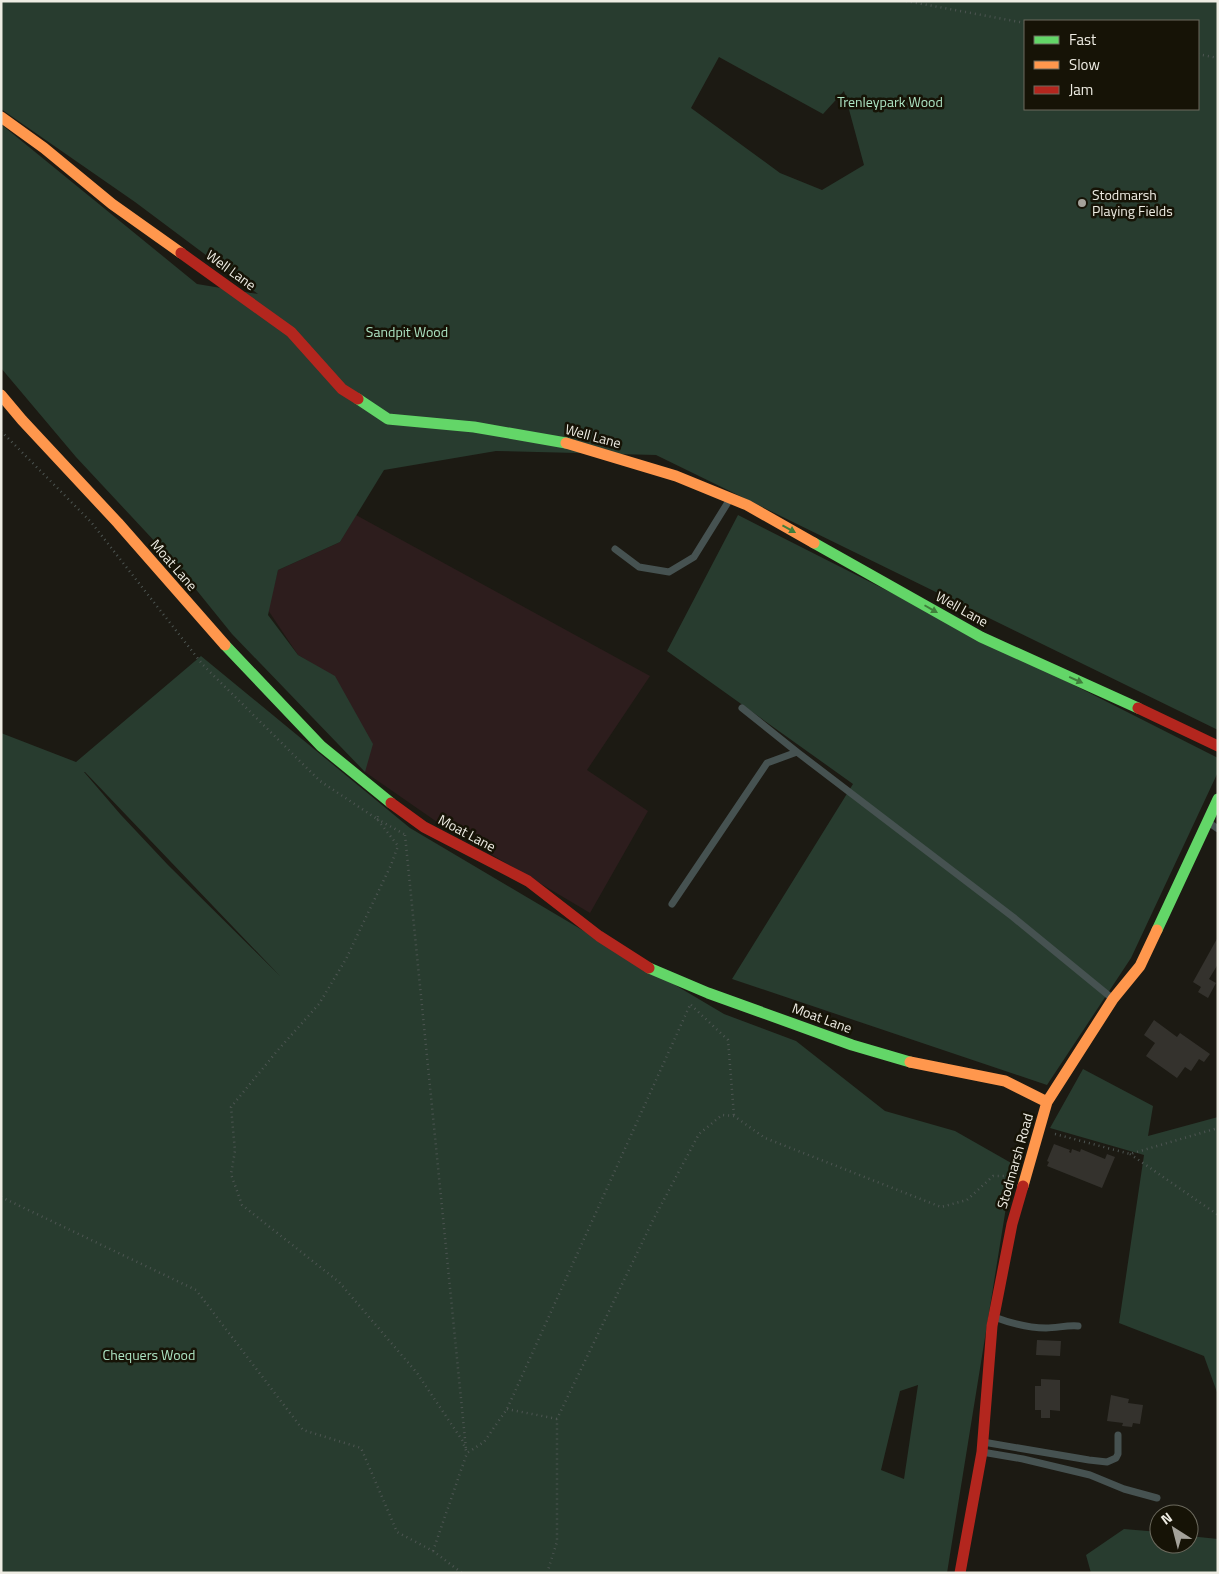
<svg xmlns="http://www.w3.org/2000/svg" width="1219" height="1574" viewBox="0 0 1219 1574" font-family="'Titillium Web',sans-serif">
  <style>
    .industrial { fill: #2d1d1d }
    .green { fill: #283c2f; fill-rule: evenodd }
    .building { fill: #34322d }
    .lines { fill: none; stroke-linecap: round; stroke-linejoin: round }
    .path { stroke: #4d5552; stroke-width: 2.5; stroke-dasharray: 1 4; stroke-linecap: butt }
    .lane { stroke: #465251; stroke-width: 7 }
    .fast { stroke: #63d668; stroke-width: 11 }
    .slow { stroke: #ff974d; stroke-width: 11 }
    .jam { stroke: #b3261e; stroke-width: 11 }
    .oneway { fill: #407e3c }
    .poi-dot { fill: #a4a29a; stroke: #161306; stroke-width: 2 }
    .labels { text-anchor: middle; stroke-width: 5; stroke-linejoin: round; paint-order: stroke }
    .park-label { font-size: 14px; fill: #ace3c2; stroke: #161306 }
    .poi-label { font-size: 14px; fill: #eeece3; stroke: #161306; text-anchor: start }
    .street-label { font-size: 14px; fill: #eeece3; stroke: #161306 }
  </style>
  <rect width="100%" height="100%" fill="#1c1a13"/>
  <path class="industrial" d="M356,515L650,676L587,770L648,811L590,913L437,822L365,772L335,677L298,655L268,610L278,570L340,542Z"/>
  <path class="green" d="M1,1H1218V730L656,455L496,451L384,470L340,542L278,570L268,615L298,655L335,676L373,744L365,772L232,634L173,561L76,457L1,368L2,125L197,284L258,294L135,202L1,109ZM1025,21H1198V109H1025ZM719,57L823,114L844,91L864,165L822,190L780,173L691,108Z
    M738,515L1218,758V772L1131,958L1047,1085L732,979L853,784L667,651Z
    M201,656L410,828L724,1014L796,1041L885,1111L955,1131L1013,1164L947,1573H1V733L76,762ZM84,772H85L280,976L168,865L121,815ZM918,1385L904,1479L881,1470L900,1391Z
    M1083,1069L1153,1106L1148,1136L1218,1117V1395L1204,1356L1119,1323L1144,1155L1050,1128Z
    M1124,1529L1159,1532V1544H1189V1536L1218,1539V1573H1091L1086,1555Z"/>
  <path class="building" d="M1218,937V964L1209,979L1216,983L1208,998L1198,992L1201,987L1193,982Z
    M1154,1020L1177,1037L1180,1033L1210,1054L1204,1062L1199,1059L1191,1071L1185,1067L1177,1078L1146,1056L1155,1043L1144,1035Z
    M1054,1144L1070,1150L1069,1152L1071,1153L1072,1149L1080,1152L1081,1149L1105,1159L1107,1154L1115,1157L1102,1188L1047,1166L1049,1162L1047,1161Z
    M1037,1340L1061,1341L1060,1356L1036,1355Z
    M1041,1379L1060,1380V1411L1050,1410V1418H1041V1410H1035V1386H1041Z
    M1111,1395L1129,1399L1128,1403L1143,1405L1140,1424L1133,1423L1132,1427L1122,1426L1123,1423L1107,1421Z"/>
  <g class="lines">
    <path class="path" d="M906,1L1025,23
      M1198,54L1218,58
      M1,431L91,522L203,665L320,781L377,819L379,813
      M377,819L404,834
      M378,820L398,846L391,865L346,959L319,1004L278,1050L231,1107L235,1151L231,1174L242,1205L339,1282L417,1373L462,1440L467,1453
      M405,835L466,1449
      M691,1005L728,1040L734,1116
      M1055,1134L1130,1154L1218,1128
      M1130,1154L1218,1215
      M1,1197L196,1290L303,1430L361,1448L397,1532L433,1551L462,1573
      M507,1409L557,1419
      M433,1551L467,1453L484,1442L507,1409L690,1005L689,1004
      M547,1573L557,1542V1419L653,1220L699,1134L722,1115L734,1116L765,1138L941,1207L967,1200L993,1176H1008"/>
    <path class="lane" d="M615,549L639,567L669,572L694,557L730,499
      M742,708L797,752
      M1208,822L1218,829
      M672,904L767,763L797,752L1013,917L1113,999
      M994,1317C1010,1323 1028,1328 1046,1328C1057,1328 1067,1325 1078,1326
      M983,1442L1089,1460L1107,1462L1116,1458L1118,1454V1435
      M982,1452L1023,1459L1090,1475L1124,1489L1157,1498"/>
    <path class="fast" d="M358,399L388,419L474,427L566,443
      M814,543L981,637L1138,708
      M225,645L321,746L391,803
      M1157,930L1218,799
      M649,968L708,993L852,1045L910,1062"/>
    <path class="slow" d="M1,117L44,148L112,204L181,253
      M1,395L22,420L118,523L225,645
      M566,443L676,476L747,505L814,543
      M910,1062L1005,1081L1047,1102
      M1023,1186L1047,1102L1113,999L1140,966L1157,930"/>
    <path class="jam" d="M181,253L291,332L342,389L358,399
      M1138,708L1218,746
      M391,803L424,827L528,881L599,936L649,968
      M960,1573L982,1452L992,1326L1012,1224L1023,1186"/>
  </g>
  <defs><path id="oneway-solid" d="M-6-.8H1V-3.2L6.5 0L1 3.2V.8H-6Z" transform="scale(1.25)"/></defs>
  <g class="oneway">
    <use href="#oneway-solid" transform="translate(789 529) rotate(29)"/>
    <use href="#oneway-solid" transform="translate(931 609) rotate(30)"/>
    <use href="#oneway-solid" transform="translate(1076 680) rotate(24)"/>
  </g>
  <circle class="poi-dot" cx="1082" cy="203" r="5"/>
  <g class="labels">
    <g class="park-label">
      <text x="890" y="107">Trenleypark Wood</text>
      <text x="407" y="337">Sandpit Wood</text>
      <text x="149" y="1360">Chequers Wood</text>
    </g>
    <g class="poi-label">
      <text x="1092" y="200">Stodmarsh<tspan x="1092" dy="16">Playing Fields</tspan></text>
    </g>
    <g class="street-label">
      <text transform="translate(231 270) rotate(36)" y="5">Well Lane</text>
      <text transform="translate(593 436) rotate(15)" y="5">Well Lane</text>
      <text transform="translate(174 565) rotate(49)" y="5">Moat Lane</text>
      <text transform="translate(962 609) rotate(29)" y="5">Well Lane</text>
      <text transform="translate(467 833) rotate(28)" y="5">Moat Lane</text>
      <text transform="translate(822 1018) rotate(20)" y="5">Moat Lane</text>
      <text transform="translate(1015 1161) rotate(-74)" y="5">Stodmarsh Road</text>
    </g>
  </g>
  <rect width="1219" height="1574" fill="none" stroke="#eeece3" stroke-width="5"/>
  <rect x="1024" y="20" width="175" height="90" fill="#161306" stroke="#6c6a5e"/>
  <rect x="1034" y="36" width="25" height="8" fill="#63d668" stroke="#6c6a5e"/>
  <text x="1069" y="45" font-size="15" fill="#eeece3">Fast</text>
  <rect x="1034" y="61" width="25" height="8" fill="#ff974d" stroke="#6c6a5e"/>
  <text x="1069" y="70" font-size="15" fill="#eeece3">Slow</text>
  <rect x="1034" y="86" width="25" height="8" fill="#b3261e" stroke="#6c6a5e"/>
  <text x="1069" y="95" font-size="15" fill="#eeece3">Jam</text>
  <g transform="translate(1174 1529) rotate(324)"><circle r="24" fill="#161306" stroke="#6c6a5e"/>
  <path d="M0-4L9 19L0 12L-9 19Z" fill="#a4a29a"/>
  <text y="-8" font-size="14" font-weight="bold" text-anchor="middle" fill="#eeece3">N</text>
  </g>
</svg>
